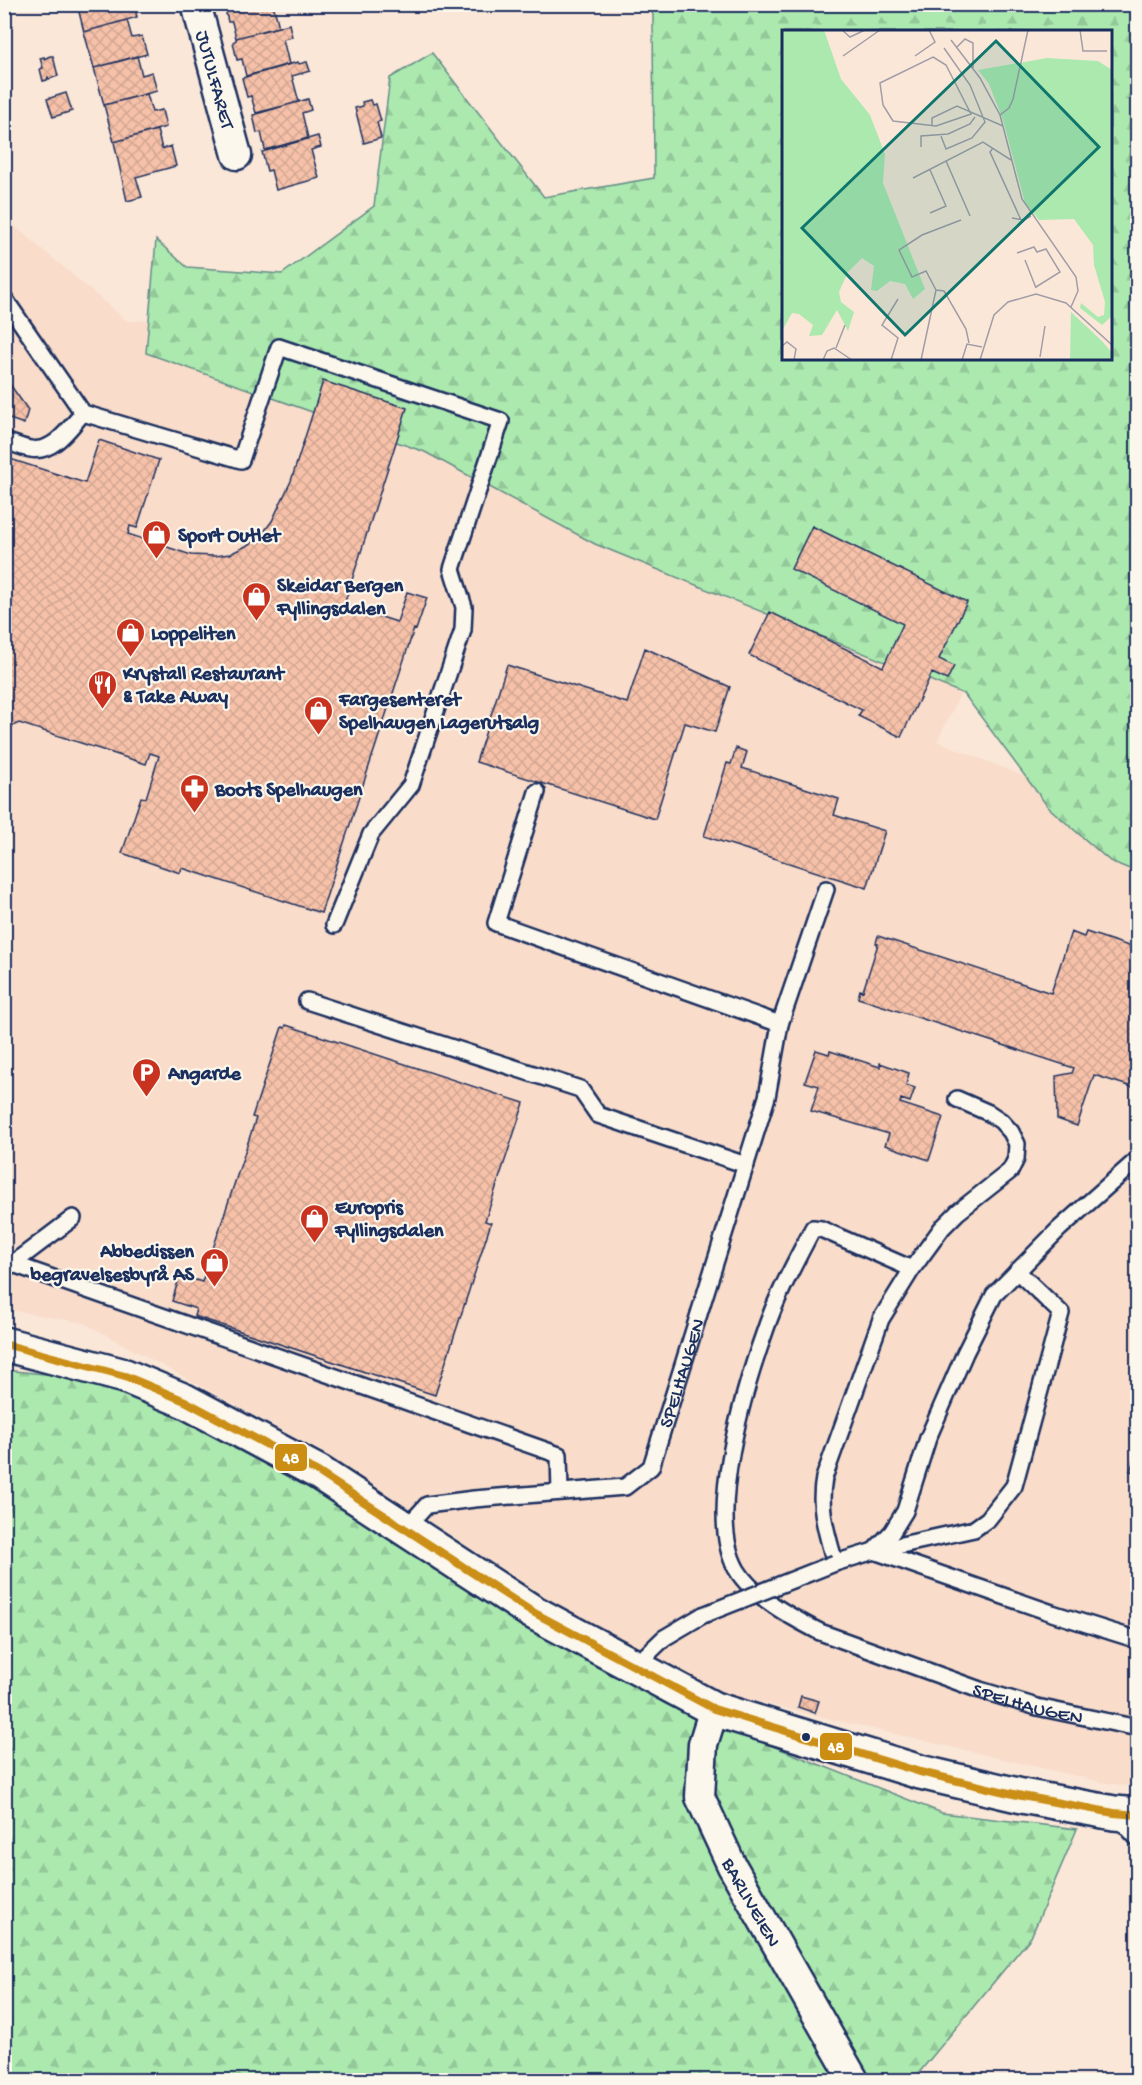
<svg xmlns="http://www.w3.org/2000/svg" width="1142" height="2085" viewBox="0 0 1142 2085" font-family="'Gochi Hand',sans-serif">
  <style>
    .built { fill: #f9dcca }
    .forest { fill: url(#forest-firs); stroke: #648c86; stroke-width: 1.5; fill-rule: evenodd }
    .building { fill: url(#building-cross-hatch); stroke: #1b2f5e; stroke-width: 1.5 }
    .lines { fill: none; stroke-linecap: round; stroke-linejoin: round }
    .lane-casing { stroke: #1b2f5e; stroke-width: 20 }
    .street-casing { stroke: #1b2f5e; stroke-width: 33 }
    .secondary-casing { stroke: #1b2f5e; stroke-width: 38 }
    .lane { stroke: #fbf7ec; stroke-width: 15 }
    .street { stroke: #fbf7ec; stroke-width: 28 }
    .secondary { stroke: #fbf7ec; stroke-width: 33 }
    .lane-bridge-casing { stroke: #1b2f5e; stroke-width: 20; stroke-linecap: butt }
    .lane-bridge { stroke: #fbf7ec; stroke-width: 15 }
    .bus-1-casing { stroke: #fbf7ec; stroke-width: 12 }
    .bus-1 { stroke: #cb8e13; stroke-width: 8 }
    .bus-dot { fill: #1b2f5e; stroke: #fbf7ec; stroke-width: 2 }
    .labels { text-anchor: middle; stroke-width: 4.5; stroke-linejoin: round; paint-order: stroke }
    .street-label { font-size: 20px; fill: #1b2f5e; stroke: #fbf7ec }
    .poi-label { font-size: 20px; font-weight: bold; fill: #1b2f5e; stroke: #fbf7ec; text-anchor: start }
    .inset-road { fill: none; stroke: #a19da7; stroke-width: 1.5 }
    .view { fill: #0f766e; fill-opacity: 0.15; stroke: #0f766e; stroke-width: 3 }
    .inset-edge { fill: none; stroke: #1b2f5e; stroke-width: 3 }
    .line-badge { stroke: #fbf7ec; stroke-width: 2 }
    .badge-label { font-size: 16px; text-anchor: middle; font-weight: bold; fill: #fff }
  </style>
  <defs>
    <pattern id="forest-firs" width="22" height="20" patternUnits="userSpaceOnUse" patternTransform="scale(1.5)"><rect width="22" height="20" fill="#ace9af"/><path d="M5 1l3.5 6h-7zM16 11l3.5 6h-7z" fill="#93c899"/></pattern>
    <pattern id="building-cross-hatch" width="8" height="8" patternUnits="userSpaceOnUse" patternTransform="scale(1.5)"><rect width="8" height="8" fill="#f6c1a8"/><path d="M0 0l8 8M0 8l8-8" fill="none" stroke="#d2a693"/></pattern>
  </defs>
  <rect width="100%" height="100%" fill="#fae7d8"/>
  <filter id="ink" filterUnits="userSpaceOnUse"><feTurbulence type="fractalNoise" baseFrequency=".0167" numOctaves="2"/><feDisplacementMap in="SourceGraphic" scale="12" xChannelSelector="R" yChannelSelector="G"/><feConvolveMatrix kernelMatrix="1 2 1 2 8 2 1 2 1" color-interpolation-filters="sRGB"/></filter>
  <g filter="url(#ink)">
    <path class="built" d="M4,217L127,321L512,314L1024,566L937,741L1137,822V1787L1106,1783L668,1681L635,1655L326,1454L84,1323L5,1309Z"/>
    <path class="forest" d="M649,5H1137V872L1110,861L1048,807L964,694L595,544L425,452L146,353L156,240L187,267L282,274L374,206L390,78L432,53L544,197L654,178L653,15ZM784,32H1110V358H784Z
      M4,1370L85,1378L143,1388L666,1704L942,1813L1077,1829L1031,1937L913,2080H5Z"/>
    <path class="building" d="M77,4H134L137,17L84,32Z
      M224,4H273L279,27L236,38L232,22H228Z
      M127,20L132,38L142,36L147,54L94,68L84,32Z
      M289,24L292,37L283,39L289,64L246,76L242,59L237,60L233,42L236,40V38Z
      M50,56H53L58,76L49,79L48,77L47,80L43,81L40,69L43,68L40,58L44,57V59Z
      M137,56L142,75L152,72L157,91L104,105L94,68Z
      M298,62L299,64L307,62L310,71L292,76L299,102L256,113L251,96L247,97L242,78Z
      M66,93L72,111L53,117L47,99Z
      M147,94L152,112L162,110L166,127L114,142L104,105Z
      M308,99L311,110L302,113L308,138L265,150L261,132L257,133L253,115Z
      M370,100L372,105L376,104L381,121L377,122L381,138L364,143L355,108L363,106L362,102Z
      M157,130L162,149L171,146L176,166L136,177L142,197L127,201L114,142Z
      M318,136L321,147L311,150L319,178L276,190L271,170L267,171L262,152Z
      M4,376L28,410L24,424L4,417Z
      M323,381L407,408L344,605L397,622L407,592L427,598L416,630L414,629L321,913L182,868L180,873L122,853L141,797L146,798L159,756L150,753L146,764L19,723L4,730V457L85,483L99,440L159,460L137,528L130,526L128,534L191,555L214,556L230,554L250,544L260,537L272,521L291,481Z
      M812,526L967,602L939,659L954,666L947,680L932,673L901,737L858,716L862,710L749,655L770,612L883,667L903,624L791,569Z
      M645,648L730,687L715,732L685,723L655,819L476,762L507,665L627,703Z
      M736,748L747,752L742,768L839,799L834,815L885,831L867,888L704,836L727,763L731,764Z
      M1071,932L1084,937L1086,932L1138,949V1074L1135,1088L1094,1075L1077,1126L1057,1119L1056,1076L1072,1073L1074,1068L858,998L860,990L863,991L878,944L876,943L878,936L1051,993Z
      M286,1025L524,1103L485,1221L491,1223L435,1395L194,1316L196,1309L172,1301L180,1275L202,1282L256,1118L252,1117L282,1027L285,1028Z
      M816,1050L829,1054L830,1051L880,1067V1063L909,1073L906,1085L915,1088L910,1102L901,1099L900,1103L943,1117L929,1160L885,1145L889,1134L811,1111L819,1086L805,1082Z
      M4,1086L9,1087L4,1102Z
      M1138,1448V1473L1130,1471Z
      M801,1696L819,1701L815,1713L798,1707Z"/>
    <g class="lines">
      <defs>
        <g id="lane">
          <path d="M4,298L83,413L241,460L279,347L501,421L452,569L464,607L463,630L411,785L371,834L334,925"/>
          <path d="M4,441C13,443 22,448 31,449C54,453 70,427 83,413"/>
          <path d="M537,792L496,923L780,1024"/>
          <path d="M307,1001L580,1089L598,1115L746,1165"/>
          <path d="M957,1099L989,1113L1001,1121L1011,1132L1017,1144L1016,1159L1010,1171L958,1212L942,1228L912,1269L881,1319L824,1478C818,1508 827,1534 835,1563L874,1551L974,1529L988,1519L1014,1486L1061,1313L1017,1271"/>
          <path d="M1138,1159L1059,1229L994,1295L965,1353L928,1438L905,1511L892,1532L874,1551L1052,1613L1138,1640"/>
          <path d="M13,1264L559,1455L560,1492"/>
          <path d="M7,1268L73,1218"/>
          <path id="s1" d="M912,1269L821,1229L813,1228C796,1261 777,1295 765,1331C745,1387 705,1516 737,1570C753,1597 793,1618 820,1632L980,1690L1037,1707L1138,1728"/>
          <path id="s2" d="M405,1529L427,1505L474,1499L625,1487L651,1467L767,1097L780,1024L826,889"/>
          <path d="M634,1667L664,1638L703,1615"/>
          <path d="M1118,1817L1138,1839"/>
        </g>
        <g id="street">
          <path id="s3" d="M196,4L237,155"/>
          <path id="s4" d="M714,1709L703,1744L700,1797L732,1866L854,2080"/>
        </g>
        <path id="secondary" d="M4,1344L125,1376L185,1401L318,1472L531,1611L714,1709L920,1772L1022,1796L1114,1813L1138,1815"/>
      </defs>
      <use href="#lane" class="lane-casing"/>
      <use href="#street" class="street-casing"/>
      <use href="#secondary" class="secondary-casing"/>
      <use href="#lane" class="lane"/>
      <use href="#street" class="street"/>
      <use href="#secondary" class="secondary"/>
      <defs>
        <path id="lane-bridge" d="M703,1615L835,1563"/>
      </defs>
      <use href="#lane-bridge" class="lane-bridge-casing"/>
      <use href="#lane-bridge" class="lane-bridge"/>
      <defs>
        <path id="bus-1" d="M4,1344L125,1376L185,1401L318,1472L531,1611L714,1709L920,1772L1022,1796L1114,1813L1138,1815"/>
      </defs>
      <use href="#bus-1" class="bus-1-casing"/>
      <use href="#bus-1" class="bus-1"/>
    </g>
  </g>
  <defs>
    <symbol id="shop-pin" viewBox="-11 -11 22 30"><path d="M0 17L-7.5 6A9.5 9.5 0 1 1 7.5 6Z" fill="#c8321e" stroke="#fbf7ec"/><path d="M-5-2.5h2.3a2.7 3.5 0 0 1 5.4 0H5L5.5 6h-11ZM-1.5-2.5h3a1.5 2.3 0 0 0-3 0Z" fill="#fff"/></symbol>
    <symbol id="restaurant-pin" viewBox="-11 -11 22 30"><path d="M0 17L-7.5 6A9.5 9.5 0 1 1 7.5 6Z" fill="#c8321e" stroke="#fbf7ec"/><path d="M-5-6h1v4h1v-4h1v4h1v-4h1v5L-1.5 .5V6h-2V.5L-5-1ZM5-6V6H3V1.5H1.5Q1.5-4 5-6Z" fill="#fff"/></symbol>
    <symbol id="pharmacy-pin" viewBox="-11 -11 22 30"><path d="M0 17L-7.5 6A9.5 9.5 0 1 1 7.5 6Z" fill="#c8321e" stroke="#fbf7ec"/><path d="M-2-6h4v4h4v4h-4v4h-4v-4h-4v-4h4Z" fill="#fff"/></symbol>
    <symbol id="parking-pin" viewBox="-11 -11 22 30"><path d="M0 17L-7.5 6A9.5 9.5 0 1 1 7.5 6Z" fill="#c8321e" stroke="#fbf7ec"/><path d="M-3.5-5.5H1a3.5 3.5 0 0 1 0 7H-1V5.5H-3.5ZM-1-3.4V-.6H.8a1.4 1.4 0 0 0 0-2.8Z" fill="#fff"/></symbol>
  </defs>
  <g fill-rule="evenodd">
    <use href="#shop-pin" x="140" y="518" width="33" height="45"/>
    <use href="#shop-pin" x="240" y="580" width="33" height="45"/>
    <use href="#shop-pin" x="114" y="616" width="33" height="45"/>
    <use href="#restaurant-pin" x="86" y="668" width="33" height="45"/>
    <use href="#shop-pin" x="302" y="694" width="33" height="45"/>
    <use href="#pharmacy-pin" x="178" y="772" width="33" height="45"/>
    <use href="#parking-pin" x="130" y="1056" width="33" height="45"/>
    <use href="#shop-pin" x="298" y="1202" width="33" height="45"/>
    <use href="#shop-pin" x="198" y="1246" width="33" height="45"/>
  </g>
  <circle class="bus-dot" cx="806" cy="1737" r="5"/>
  <g class="labels">
    <g class="street-label">
      <text dy="7" stroke="none"><textPath href="#s3" startOffset="78">JUTULFARET</textPath></text>
      <text dy="7" stroke="none"><textPath href="#s2" startOffset="363">SPELHAUGEN</textPath></text>
      <text dy="7" stroke="none"><textPath href="#s1" startOffset="792">SPELHAUGEN</textPath></text>
      <text dy="7" stroke="none"><textPath href="#s4" startOffset="207">BARLIVEIEN</textPath></text>
    </g>
    <g class="poi-label">
      <text x="178" y="541">Sport Outlet</text>
      <text x="277" y="591">Skeidar Bergen<tspan x="277" dy="23">Fyllingsdalen</tspan></text>
      <text x="151" y="639">Loppeliten</text>
      <text x="123" y="679">Krystall Restaurant<tspan x="123" dy="23">&amp; Take Away</tspan></text>
      <text x="339" y="705">Fargesenteret<tspan x="339" dy="23">Spelhaugen Lagerutsalg</tspan></text>
      <text x="215" y="795">Boots Spelhaugen</text>
      <text x="168" y="1079">Angarde</text>
      <text x="335" y="1213">Europris<tspan x="335" dy="23">Fyllingsdalen</tspan></text>
      <text x="194" y="1257" text-anchor="end">Abbedissen<tspan x="194" dy="23">begravelsesbyrå AS</tspan></text>
    </g>
  </g>
  <g transform="translate(782 30)">
    <rect width="330" height="330" fill="#fae7d8"/>
    <path d="M0,0H42L59,49L88,85L103,124L101,153L143,259L131,269L123,254L108,251L95,261L89,260L92,236L80,228L66,242L57,262L59,272L72,282L66,301L55,280L40,305L27,306L31,295L17,284L10,283L0,301ZM265,28L316,31L330,40V286L320,295L298,278L299,273L316,287L322,285L323,272L312,235L311,215L292,189L257,190L243,173L221,90L207,54L196,40ZM289,282L320,311L330,323V330H288Z" fill="#ace9af"/>
    <path class="inset-road" d="M60,0L68,7L83,0M298,0L301,21H325M169,10L198,48L218,85L240,169L294,247L296,261L289,277M175,17L183,9L191,13V38M61,26L98,0M133,26L153,12L147,0M151,27L164,35L189,84L154,96L111,91L101,75L98,53ZM218,85L227,78L231,69L246,0M150,96V88L175,76L221,96M159,106L164,119L190,108L203,92L188,55L162,18M139,117V106L166,104L188,94L193,87M211,118L208,122L239,190M164,131L188,186M148,140L164,176L148,183M131,148L201,112L229,130M230,188L242,190L249,186M235,223L252,217L255,222L264,219L278,242L254,257M243,230L254,258M154,260L162,261L184,299L187,313M0,316L5,312L14,319L12,330M54,318L63,295M258,327L263,296M41,330L45,321L52,318L70,330M109,330L116,308L100,295L116,269M139,330L154,260L144,241L130,247L117,220L140,205L179,190M180,330L185,314L200,317M198,330L212,285L226,272L254,264L284,273L330,315"/>
    <path class="view" d="M214,11L317,117L123,305L20,198Z"/>
    <rect width="330" height="330" class="inset-edge"/>
  </g>
  <g class="line-badge">
    <rect x="274" y="1443" width="34" height="29" rx="6" fill="#cb8e13"/>
    <rect x="819" y="1732" width="34" height="29" rx="6" fill="#cb8e13"/>
  </g>
  <g class="badge-label">
    <text x="291" y="1463">48</text>
    <text x="836" y="1752">48</text>
  </g>
  <rect width="1142" height="2085" fill="none" stroke="#fbf7ec" stroke-width="24"/>
  <rect x="12" y="12" width="1118" height="2061" fill="none" stroke="#1b2f5e" stroke-width="2" filter="url(#ink)"/>
</svg>
